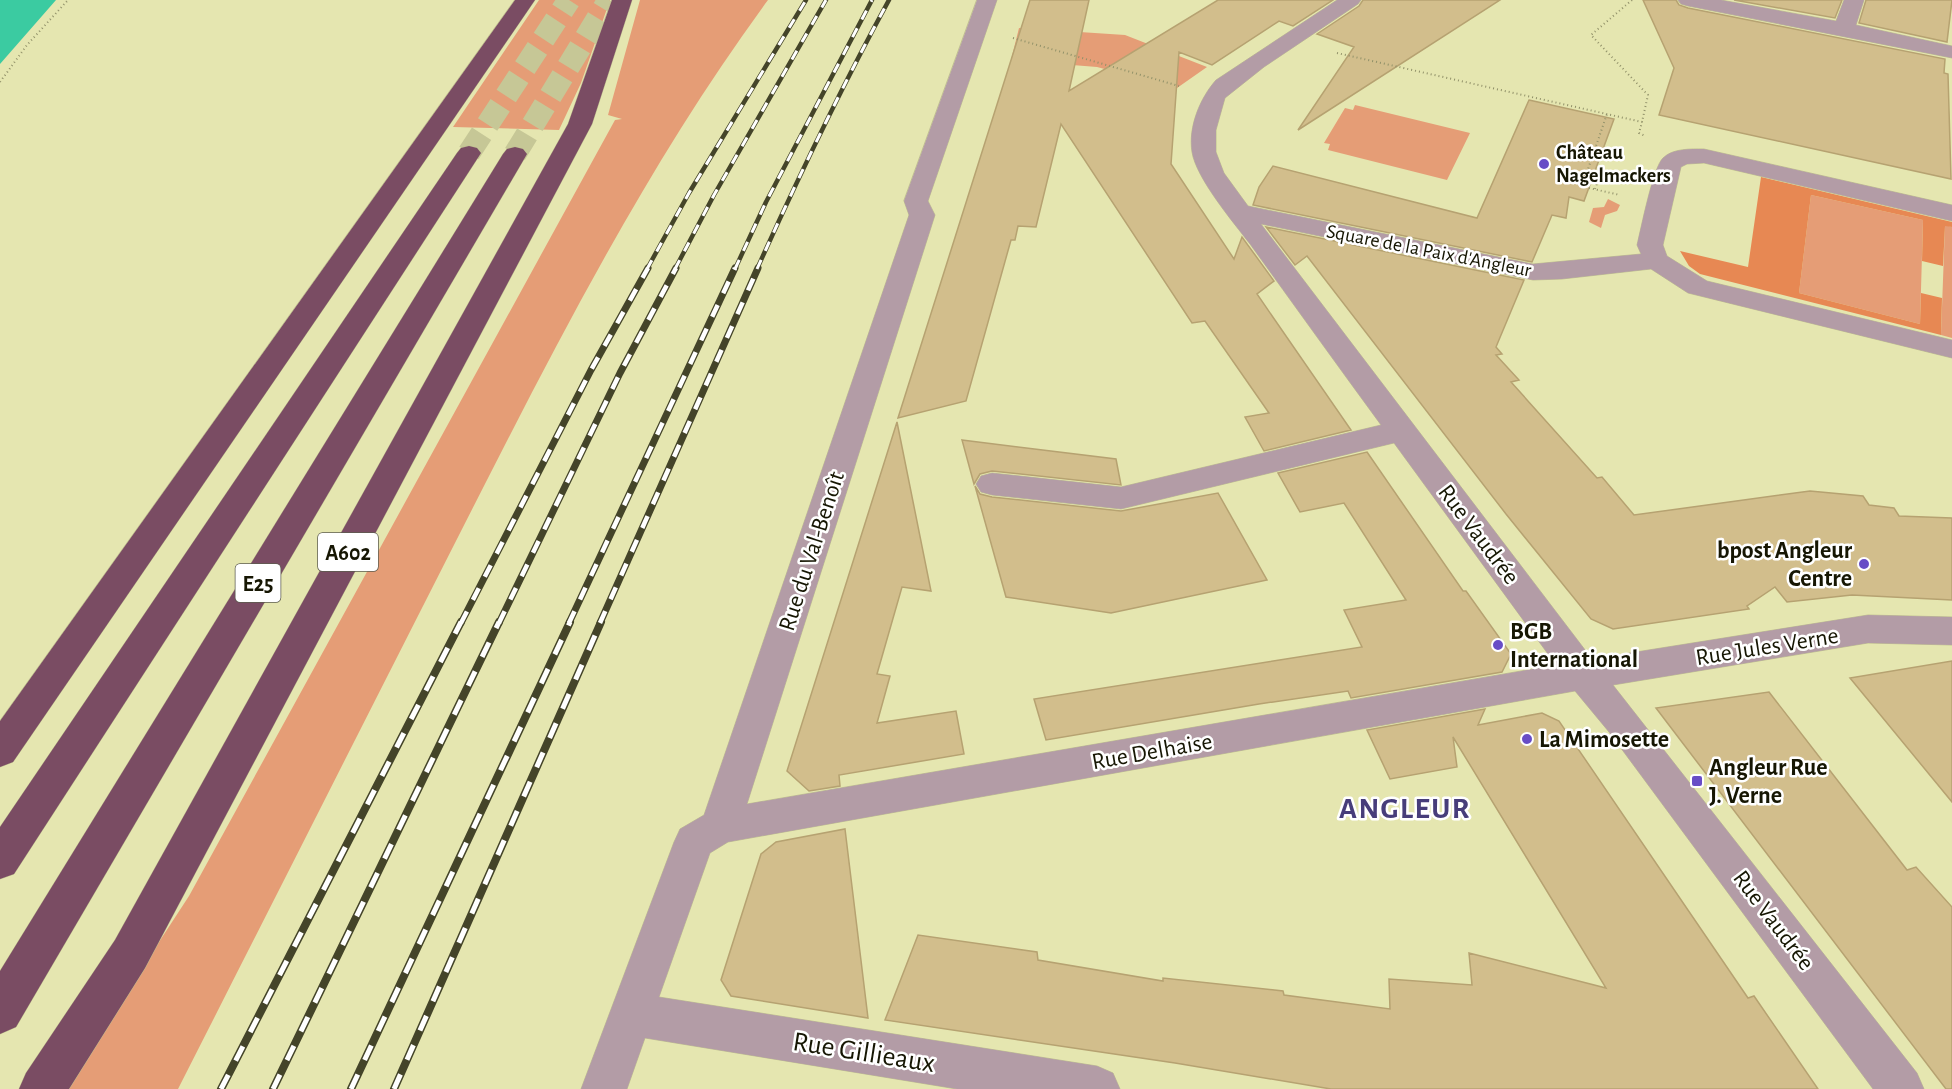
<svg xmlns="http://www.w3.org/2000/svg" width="1952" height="1089" viewBox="0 0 1952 1089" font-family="'Alegreya Sans',sans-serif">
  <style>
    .green { fill: #e59d76 }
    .forest { fill: #e78853 }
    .water { fill: #3bcba1 }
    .building { fill: #d2be8c; stroke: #b6a271; stroke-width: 1.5 }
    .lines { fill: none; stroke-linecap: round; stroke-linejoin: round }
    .highway-tunnel { stroke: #c6c796; stroke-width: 23; stroke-dasharray: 23 11; stroke-linecap: butt }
    .minor-casing { stroke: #c0c191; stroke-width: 1 }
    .highway-casing { stroke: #c0c191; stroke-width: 1 }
    .path { stroke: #919169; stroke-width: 2; stroke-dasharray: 1 3; stroke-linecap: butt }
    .minor { fill: #b39ca6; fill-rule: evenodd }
    .highway { fill: #7a4c63; fill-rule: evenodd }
    .rail-far2-casing { stroke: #444429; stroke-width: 4.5 }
    .rail-far1-casing { stroke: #444429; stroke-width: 7 }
    .rail-casing { stroke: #444429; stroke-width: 8 }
    .rail-far2 { stroke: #fff; stroke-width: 3; stroke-dasharray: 10; stroke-linecap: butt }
    .rail-far1 { stroke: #fff; stroke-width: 4.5; stroke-dasharray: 13; stroke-linecap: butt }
    .rail { stroke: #fff; stroke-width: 5; stroke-dasharray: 16; stroke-linecap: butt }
    .poi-dot { fill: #684dc6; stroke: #fff; stroke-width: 2 }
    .labels { text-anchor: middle; stroke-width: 5; stroke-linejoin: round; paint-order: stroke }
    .far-poi-label { font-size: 20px; font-weight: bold; fill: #161603; stroke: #fff; text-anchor: start }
    .far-street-label { font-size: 20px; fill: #161603; stroke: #fff }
    .shield { fill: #fff; stroke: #5c5c4f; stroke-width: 1.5 }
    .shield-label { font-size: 22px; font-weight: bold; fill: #161603 }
    .street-label { font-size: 24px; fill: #161603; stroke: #fff }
    .poi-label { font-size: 24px; font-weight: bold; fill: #161603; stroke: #fff; text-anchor: start }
    .near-street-label { font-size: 28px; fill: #161603; stroke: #fff }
    .district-label { font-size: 30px; font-weight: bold; letter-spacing: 1.5px; fill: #473d7a; stroke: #fff }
  </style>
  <rect width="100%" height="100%" fill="#e5e6b0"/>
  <path class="green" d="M539,0H610L581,83L559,130L453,127Z
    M640,0H768C645,167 551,354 457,539C364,722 271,906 178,1089H63L189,896L615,120L622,119L608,115Z
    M1019,28L1125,35L1207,67L1177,88L1097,67L1011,60Z
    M1355,105L1470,133L1447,180L1328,150L1330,144L1324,143L1345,108L1353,110Z
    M1811,195L1923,220L1920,324L1799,293Z
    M1608,199L1620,205L1617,211L1605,215L1601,228L1589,222L1593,208L1604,207Z
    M1945,225L1952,227V338L1941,335Z"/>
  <path class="forest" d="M1761,177L1952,222V227L1945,226L1943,266L1922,261L1923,220L1811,195L1799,293L1920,324L1921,293L1942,298L1941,335L1700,274L1689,266L1680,251L1748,267Z"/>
  <path class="water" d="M0,0H56L0,64Z"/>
  <path class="building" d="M1030,0H1089L1069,91L1218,0H1333L1293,26L1279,21L1212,65L1179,52L1171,164L1234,259L1242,237L1274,281L1257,294L1351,430L1264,451L1245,417L1269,413L1205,321L1192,323L1061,124L1036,227L1018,226L1015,240H1011L966,401L898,418Z
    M1363,0H1500L1298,130L1354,47L1317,34L1359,6Z
    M1643,0H1676L1679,5L1688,8L1945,59L1944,73L1948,74L1951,179L1659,115L1674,68Z
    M1734,0H1842L1835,18Z
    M1866,0H1952L1947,42L1859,23Z
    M1529,100L1614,119L1584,201L1569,197L1566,218L1552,215L1532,262L1253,205L1259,187L1273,166L1477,218Z
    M1266,227L1524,280L1496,347L1502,354L1496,355L1519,380L1511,382L1597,478L1602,477L1634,515L1810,491L1863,496L1869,505L1894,508L1899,516L1952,518V600L1852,595L1787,602L1775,587L1747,606L1749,609L1613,629L1591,619L1506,514L1307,256L1295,265Z
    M897,422L931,591L902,587L877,674L890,676L877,723L956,711L964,754L839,775L840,786L809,791L787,771Z
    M962,440L1116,459L1121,485L992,471L980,474L974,484Z
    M1367,452L1463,591H1466L1511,654L1502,672L1351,698L1348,691L1259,704L1046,740L1034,699L1362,647L1344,610L1406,600L1344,503L1300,512L1278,473Z
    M975,486L980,494L992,497L1121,511L1218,493L1267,580L1111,613L1006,597Z
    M1952,661V802L1850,678Z
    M1769,692L1907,870L1916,867L1952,907V1089H1946L1656,708Z
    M1485,709L1478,725L1542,713L1559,721L1748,998L1754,996L1818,1089H1331L1175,1063L885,1020L918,935L1037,952L1038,960L1163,981V978L1283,991L1284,995L1390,1009L1389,979L1472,985L1469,953L1606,988L1453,737L1457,767L1390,779L1367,730Z
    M845,829L868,1018L731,996L721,980L761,854L776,842Z"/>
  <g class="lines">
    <path class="highway-tunnel" d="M469,153L569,0
      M515,154L609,0"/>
    <defs>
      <path id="minor" d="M977,0H997L928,201L935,215L747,804L1556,665L1394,443L1121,509L992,495L981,492L976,484L981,476L992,473L1121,487L1381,425C1337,365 1294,305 1250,244C1233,222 1196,178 1192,152C1188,127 1200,98 1216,80L1337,0H1361L1358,4L1264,67L1225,98L1216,130V152L1224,173L1248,206L1533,264L1641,254L1637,245C1641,229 1653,167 1663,158C1673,148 1691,149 1704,149L1952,205V221L1704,163L1687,164L1681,167L1663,245L1667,256L1707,281L1952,340V358L1688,293L1651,269L1562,279L1533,280L1261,224L1592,659L1868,615L1952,617V645L1868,643L1613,685L1917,1073L1924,1089H1873L1609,732L1575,691L728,842L710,853L659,997L1097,1066L1113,1073L1120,1089H957L645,1038L627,1089H581L674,842L680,829L704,815L909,215L904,201Z
        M1678,0H1721L1836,21L1844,0H1864L1856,25L1952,46V58L1688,6L1681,4Z"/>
      <path id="highway" d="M515,0H535L13,762L0,767V721Z
        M612,0H632L592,124L145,968L69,1089H19L26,1073L115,940L568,124Z
        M469,146L477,148L481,153L14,874L0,879V827L457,153L461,148Z
        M515,147L523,149L527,154L16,1027L0,1034V971L503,154L507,149Z"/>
    </defs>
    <use href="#minor" class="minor-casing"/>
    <use href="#highway" class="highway-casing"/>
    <path class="path" d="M1632,0L1591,35L1648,95L1642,122
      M1013,38L1179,86
      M1337,53L1642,122L1639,133L1645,136
      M0,82L27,45L68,0
      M1589,188L1620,195
      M1595,189L1600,175L1587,172L1607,114"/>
    <use href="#minor" class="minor"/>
    <use href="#highway" class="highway"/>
    <defs>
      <path id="rail-far2" d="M647,269L689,193L806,0
        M675,269L714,195L826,0
        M735,269L766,202L872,0
        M757,269C798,178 841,88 889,0"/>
      <path id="rail-far1" d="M461,623L591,370L648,268
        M499,623L620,373L676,268
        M569,623L735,268
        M600,623L758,268"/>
      <path id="rail" d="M221,1089L461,622
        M273,1089L499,622
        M351,1089L570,622
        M394,1089L601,622"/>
    </defs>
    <use href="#rail-far2" class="rail-far2-casing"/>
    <use href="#rail-far1" class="rail-far1-casing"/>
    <use href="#rail" class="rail-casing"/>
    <use href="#rail-far2" class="rail-far2"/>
    <use href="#rail-far1" class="rail-far1"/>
    <use href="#rail" class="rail"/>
  </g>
  <g class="poi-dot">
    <circle cx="1544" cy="164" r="6"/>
    <circle cx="1864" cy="564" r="6"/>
    <circle cx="1498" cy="645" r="6"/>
    <circle cx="1527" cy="739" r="6"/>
    <rect x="1691" y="775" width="12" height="12" rx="3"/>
  </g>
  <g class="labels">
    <g class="far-poi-label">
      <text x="1556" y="159">Château<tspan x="1556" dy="23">Nagelmackers</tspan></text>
    </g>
    <g class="far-street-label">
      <text transform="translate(1429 250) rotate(11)" y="7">Square de la Paix d'Angleur</text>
    </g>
    <g class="shield">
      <rect x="318" y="533" width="60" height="38" rx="4.5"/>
      <rect x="235.5" y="564" width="45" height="38" rx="4.5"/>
    </g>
    <g class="shield-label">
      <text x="348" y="560">A602</text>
      <text x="258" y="591">E25</text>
    </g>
    <g class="street-label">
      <text transform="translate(1479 534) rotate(53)" y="8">Rue Vaudrée</text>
      <text transform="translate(811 551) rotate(-72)" y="8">Rue du Val-Benoît</text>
      <text transform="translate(1767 646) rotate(-9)" y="8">Rue Jules Verne</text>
      <text transform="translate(1152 751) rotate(-10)" y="8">Rue Delhaise</text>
      <text transform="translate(1774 920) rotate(53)" y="8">Rue Vaudrée</text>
    </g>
    <g class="poi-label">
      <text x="1852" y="558" text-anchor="end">bpost Angleur<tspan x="1852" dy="28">Centre</tspan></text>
      <text x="1510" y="639">BGB<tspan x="1510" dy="28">International</tspan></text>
      <text x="1539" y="747">La Mimosette</text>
      <text x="1709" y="775">Angleur Rue<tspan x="1709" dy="28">J. Verne</tspan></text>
    </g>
    <g class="near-street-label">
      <text transform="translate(864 1051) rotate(9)" y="10">Rue Gillieaux</text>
    </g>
    <g class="district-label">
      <text x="1405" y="818">ANGLEUR</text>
    </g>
  </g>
</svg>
